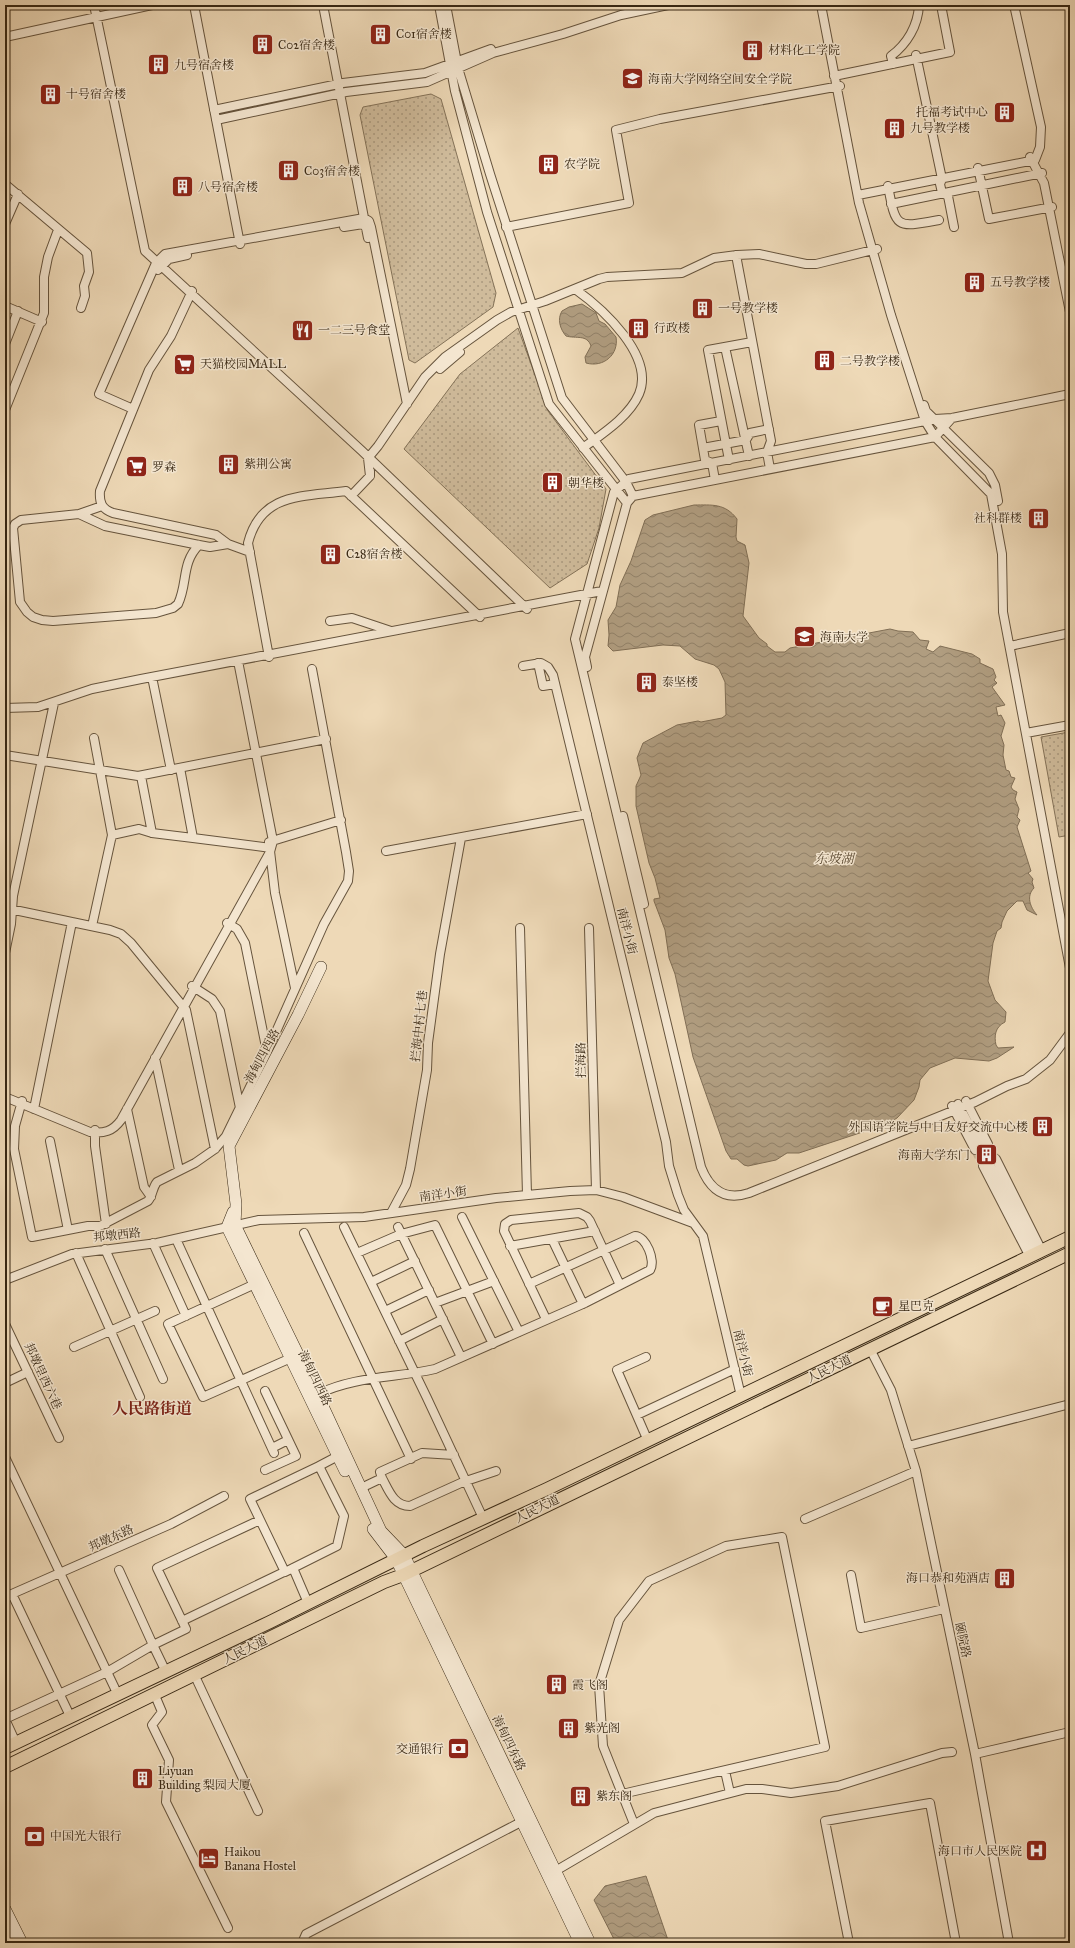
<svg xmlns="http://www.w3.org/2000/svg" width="1075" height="1948" viewBox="0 0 1075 1948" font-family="'IM FELL Great Primer','Noto Serif SC',serif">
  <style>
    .grass { fill: url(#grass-dots); stroke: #847258 }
    .water { fill: url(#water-waves); stroke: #806e55 }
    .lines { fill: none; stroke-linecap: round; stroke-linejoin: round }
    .street-tunnel { stroke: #cab696; stroke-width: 8; stroke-dasharray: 8 4; stroke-linecap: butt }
    .street-casing { stroke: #66543d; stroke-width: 10 }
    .secondary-casing { stroke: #382814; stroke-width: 12 }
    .primary-casing { stroke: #382814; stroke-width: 14 }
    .street { stroke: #f4e6d0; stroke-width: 8 }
    .secondary { stroke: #f4e6d0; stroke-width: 11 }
    .primary { stroke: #eed9b7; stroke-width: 12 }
    .labels { text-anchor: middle; stroke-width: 3; stroke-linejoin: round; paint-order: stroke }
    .poi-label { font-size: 12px; fill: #382814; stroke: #f4e6d0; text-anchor: start }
    .street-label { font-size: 12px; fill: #382814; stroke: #f4e6d0 }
    .water-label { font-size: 13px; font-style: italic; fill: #5c4b34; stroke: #f4e6d0 }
    .district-label { font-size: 16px; font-weight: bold; fill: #7a1f14; stroke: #f4e6d0 }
  </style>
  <defs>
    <pattern id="grass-dots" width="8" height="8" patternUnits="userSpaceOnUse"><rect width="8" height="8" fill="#cfbb9b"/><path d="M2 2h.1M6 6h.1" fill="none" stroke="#a9987d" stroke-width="1.8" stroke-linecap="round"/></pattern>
    <pattern id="water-waves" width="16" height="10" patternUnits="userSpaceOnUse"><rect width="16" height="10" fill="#b09d80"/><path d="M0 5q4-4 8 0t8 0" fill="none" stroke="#908068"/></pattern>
  </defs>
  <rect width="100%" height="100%" fill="#eed9b7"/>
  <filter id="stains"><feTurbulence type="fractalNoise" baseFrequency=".005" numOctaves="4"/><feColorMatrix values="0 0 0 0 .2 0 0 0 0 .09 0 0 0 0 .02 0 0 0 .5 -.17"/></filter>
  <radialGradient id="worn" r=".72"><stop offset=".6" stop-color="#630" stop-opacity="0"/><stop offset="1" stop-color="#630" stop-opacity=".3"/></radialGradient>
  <path class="grass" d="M431,94L441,99L496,293L493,307L415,363L409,360L360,115L363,107Z
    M518,328L548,411L606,489L599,528L587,564L550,588L404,449L460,374Z
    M1069,732L1070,835L1059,837L1041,737Z"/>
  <path class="water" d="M582,304L596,313L599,321L605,324L616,337C619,354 604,368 586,363L585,357L591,346C587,334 576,339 566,336C560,329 557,319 562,311L569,307Z
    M694,505C712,505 725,503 737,519L736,537L737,541L745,545L749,563L743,616L759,638L767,644V646L775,652H785L790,648L890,629L898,631L913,632L920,640L929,641L926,649L933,652L940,646L972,654L980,659V663L993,669L996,677L994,680L997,683L992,687L1005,705L996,707L998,716L1001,715L1005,723L1001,736L1004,745L1003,755L1006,770L1009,771L1011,777L1015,778L1011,787L1013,790L1017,792L1015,799L1019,809L1017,817L1020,820L1017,827L1030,868L1031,871L1028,873L1033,879L1032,882L1034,888C1026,896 1030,907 1037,915L1027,910L1023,901H1017L1007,911L1002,922L1001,928L997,931L993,943L988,981L995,1000L1006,1012L1005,1022C995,1027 994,1036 996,1045L998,1048L1014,1047L997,1058L989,1061L955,1058L930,1068L920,1080L919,1087L914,1100L897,1118L887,1124L799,1153H787L776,1160L748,1166L744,1165L737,1159H731L726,1151L693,1057L675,974L669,958L665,930L654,901V899L660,898L655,878L649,863L636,806V786L641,775L637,758L643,743L677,725L698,721L701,722L722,718L726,715L725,682L719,669L714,665L695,659L680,646L663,645L613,651L608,646L609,635L608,620L616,607L620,585L631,561L645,520L653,515Z
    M646,1876L669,1943H616L594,1900L605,1886Z"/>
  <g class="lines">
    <path class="street-tunnel" d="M988,1144L996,1159
      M981,1147L989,1163
      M975,1150L983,1166"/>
    <defs>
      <path id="street" d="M94,5L145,251L362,451L527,609
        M194,5L240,244
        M323,5L365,223
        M439,5L455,91L487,212L549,404L627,503
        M446,5L458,68L490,174L562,398L626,482L633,496
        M821,5L859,203L891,315L925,421L935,437L991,494L1002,554L1003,612L1070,968
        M5,37L152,5
        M916,55L942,179L940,184L942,193L948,196L954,227
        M893,64L891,56C907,44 918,26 919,5
        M834,76L950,52L941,5
        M214,110L343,83L425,73L491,49
        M216,120L346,92L427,82L493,53L563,34L621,15L668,5
        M1030,157L1044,183L1070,312
        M978,168L989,219L1052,207
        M5,184L87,253L89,272L84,286L85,296L81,308
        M888,186C896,229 896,228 939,220
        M858,195L1035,160L1040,147L1041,127L1014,5
        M891,204L1042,173
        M5,224L18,194
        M344,227L363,224L366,228L368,238
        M506,227L629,203L616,130L660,119L840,86
        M736,255L771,441L767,452L770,469
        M158,270L169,259L187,255
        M575,289C603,309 655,356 639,394C629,417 602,434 583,448
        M192,291L171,336L149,370L100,491C99,503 102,509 113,513L216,535L228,544L250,552
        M5,306L42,322
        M5,344L18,311
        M725,347L749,456
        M440,369L460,352
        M1070,394L952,418L935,419L629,479L614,492L575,639L701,1167C710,1190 725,1201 749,1193L975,1102L1007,1086L1026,1079L1050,1060L1070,1033
        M924,405L926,411L989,473L995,485L998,501
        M133,409L99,394L156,263L165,254L364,218L369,221L371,227L407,404
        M5,410L44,313V277L48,257L58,230
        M703,448L746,440L750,433L769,429
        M729,460L708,350L752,342
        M370,476L368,458L378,446L425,377L445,357L497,320L511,312L545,301L599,279L607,277L682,273L714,258L737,255L759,254L806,264H816L877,249
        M715,480L712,463L705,460L699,425L721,421
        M351,496L370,476V471
        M79,514L102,506
        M199,545C181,563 188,583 178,604L173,608L156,613L53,621L42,620L33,617L27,612L20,602L13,528L15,524L21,520L79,514L105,526L199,545L210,547L228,544
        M330,621L352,618L391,631
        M1010,646L1070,633
        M269,657L248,543C261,492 303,497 346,491L480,617
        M538,663L543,686L555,684
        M523,666L541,663L548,667L553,675L666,1142L669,1166L678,1195L684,1210L703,1236L741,1396
        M587,667L585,657L627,503L633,496L935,437L952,418
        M152,677L171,770
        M5,708L38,707L92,689L141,679L602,591
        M1026,733L1070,725
        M94,738L112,835
        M5,755L138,776L326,739
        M180,768L193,838L271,848
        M141,776L152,833
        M623,816L644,904
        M269,842L341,820
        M270,851L275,893L295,988
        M386,851L587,814
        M5,908L110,930L121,934L131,943L186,1010L215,1149
        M227,923L237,929L245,943L267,1052
        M92,926L112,835L139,829L152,833L193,838
        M520,928L527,1195
        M589,928L596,1190
        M5,953L11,924L13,896L54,703
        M192,986L212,999L220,1011L240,1108
        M155,1058L179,1170
        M5,1097L90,1132C104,1134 113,1131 121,1120L270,852L273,841L238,661
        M22,1101L15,1126L14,1149L32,1237L88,1226H100L148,1201C153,1195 152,1188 157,1182L195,1163L215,1149L226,1136L267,1052L324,924L348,881L349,871L346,852L312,669
        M966,1101L988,1144
        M958,1104L981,1147
        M952,1106L975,1150
        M34,1109L72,922
        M127,1109L144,1187L151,1197
        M95,1130V1146L106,1224
        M50,1141L68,1230
        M996,1159L1042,1251
        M989,1163L1036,1254
        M983,1166L1030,1257
        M391,1213L406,1185L410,1169L427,1070L428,1043L440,954L461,838
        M462,1217L519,1332
        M344,1227L427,1398L483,1518
        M398,1227L461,1357
        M304,1233L411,1459
        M176,1239L274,1453
        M552,1239L583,1304
        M153,1243L186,1316
        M510,1246L595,1231
        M105,1249L163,1379
        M76,1253L140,1397
        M357,1253L401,1234L435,1225L493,1344
        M5,1280L72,1254L157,1243L259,1220L364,1217L496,1198L570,1191L596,1190L623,1197L693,1223
        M371,1282L415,1261
        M255,1284L168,1324L203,1397L291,1358
        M435,1303L494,1281
        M385,1311L429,1290
        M546,1319L504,1231L505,1224L511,1220L579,1213L587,1217L590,1221L620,1285
        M5,1324L59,1438
        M399,1341L443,1319
        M74,1347L155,1311
        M870,1349L891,1390L916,1471L975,1754L1009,1943
        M646,1357L617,1370L648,1441
        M5,1383L28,1372
        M265,1391L296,1456L265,1470
        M318,1394C355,1376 396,1378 435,1369L585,1303L650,1270C656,1261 646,1236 635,1236L529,1284
        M637,1415L735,1369
        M908,1446L1070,1404
        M272,1448L288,1440
        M5,1457L118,1695
        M319,1466L250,1499L285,1572L337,1546L344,1516L319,1466L338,1456
        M382,1478C389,1491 394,1506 410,1506L463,1482L496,1471
        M361,1488L382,1478L380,1472L422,1453L454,1455
        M805,1519L916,1471
        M293,1568L308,1603
        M851,1575L861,1628L944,1609
        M12,1594L71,1718
        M5,1597L171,1524L224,1496
        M182,1621L286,1571
        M166,1672L153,1645L186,1629L157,1568L260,1520
        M194,1674L258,1811
        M154,1693L162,1712L152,1725L169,1760L166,1802L228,1928
        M5,1719L107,1672L153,1645L119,1570
        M5,1719L16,1743
        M975,1754L1070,1732
        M725,1771L730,1793
        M622,1794L825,1747L782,1537L726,1546L649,1581L619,1620L599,1685L603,1746L634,1824
        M552,1873L654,1813L746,1789H762L791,1793L838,1786L942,1753L952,1752
        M302,1943L306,1934L521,1822
        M849,1943L825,1821L930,1803L956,1943"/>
      <path id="secondary" d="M321,967L298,1015L229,1146L236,1204L235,1225L314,1387L381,1531L404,1555L590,1943
        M233,1212L227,1227L345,1471
        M373,1529L396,1559L580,1943
        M5,1909L22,1943
        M5,1931L11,1943"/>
      <path id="primary" d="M5,1748L270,1622L423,1546L547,1489L1070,1237
        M5,1767L384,1582L403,1575L1070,1253"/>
    </defs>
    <use href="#street" class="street-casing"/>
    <use href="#secondary" class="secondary-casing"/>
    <use href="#primary" class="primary-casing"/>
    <use href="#street" class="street"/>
    <use href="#secondary" class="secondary"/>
    <use href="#primary" class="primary"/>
  </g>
  <defs>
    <symbol id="building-square" viewBox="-11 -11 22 22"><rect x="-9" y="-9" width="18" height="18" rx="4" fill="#8f2418" stroke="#f4e6d0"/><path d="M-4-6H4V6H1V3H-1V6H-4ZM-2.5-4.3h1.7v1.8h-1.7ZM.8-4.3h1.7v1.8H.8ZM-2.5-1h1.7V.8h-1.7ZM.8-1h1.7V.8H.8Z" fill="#fff"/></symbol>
    <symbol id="university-square" viewBox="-11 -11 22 22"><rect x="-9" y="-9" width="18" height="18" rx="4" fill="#8f2418" stroke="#f4e6d0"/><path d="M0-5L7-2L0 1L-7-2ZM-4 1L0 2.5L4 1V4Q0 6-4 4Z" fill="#fff"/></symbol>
    <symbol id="restaurant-square" viewBox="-11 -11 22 22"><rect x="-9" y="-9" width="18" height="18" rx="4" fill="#8f2418" stroke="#f4e6d0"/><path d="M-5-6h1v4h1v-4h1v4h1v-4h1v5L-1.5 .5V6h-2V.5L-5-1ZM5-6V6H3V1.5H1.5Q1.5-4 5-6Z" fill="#fff"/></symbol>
    <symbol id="supermarket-square" viewBox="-11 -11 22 22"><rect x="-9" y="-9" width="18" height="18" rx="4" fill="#8f2418" stroke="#f4e6d0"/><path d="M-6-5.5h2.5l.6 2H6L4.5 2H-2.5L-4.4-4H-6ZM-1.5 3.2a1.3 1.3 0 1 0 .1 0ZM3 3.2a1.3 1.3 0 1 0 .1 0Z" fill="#fff"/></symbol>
    <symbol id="cafe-square" viewBox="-11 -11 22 22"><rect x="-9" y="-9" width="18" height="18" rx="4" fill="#8f2418" stroke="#f4e6d0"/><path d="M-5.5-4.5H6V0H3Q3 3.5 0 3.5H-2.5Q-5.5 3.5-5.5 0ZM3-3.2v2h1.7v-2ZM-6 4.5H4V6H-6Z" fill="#fff"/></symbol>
    <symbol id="bank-square" viewBox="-11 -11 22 22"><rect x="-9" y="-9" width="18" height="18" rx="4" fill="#8f2418" stroke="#f4e6d0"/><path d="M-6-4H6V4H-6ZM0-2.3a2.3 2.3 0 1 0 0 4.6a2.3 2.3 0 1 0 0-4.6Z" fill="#fff"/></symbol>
    <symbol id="hospital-square" viewBox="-11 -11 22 22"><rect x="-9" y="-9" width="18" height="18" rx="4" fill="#8f2418" stroke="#f4e6d0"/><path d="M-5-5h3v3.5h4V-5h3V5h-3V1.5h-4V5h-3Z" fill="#fff"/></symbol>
    <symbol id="hotel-square" viewBox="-11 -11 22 22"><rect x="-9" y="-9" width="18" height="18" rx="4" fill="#8f2418" stroke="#f4e6d0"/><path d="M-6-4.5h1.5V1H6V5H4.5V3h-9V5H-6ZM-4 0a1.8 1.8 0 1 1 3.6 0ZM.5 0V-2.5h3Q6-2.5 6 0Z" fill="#fff"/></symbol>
  </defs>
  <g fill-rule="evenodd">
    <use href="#building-square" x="368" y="22" width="25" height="25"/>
    <use href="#building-square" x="250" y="32" width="25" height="25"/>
    <use href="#building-square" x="740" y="38" width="25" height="25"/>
    <use href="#building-square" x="146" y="52" width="25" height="25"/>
    <use href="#university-square" x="620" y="66" width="25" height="25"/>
    <use href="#building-square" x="38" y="82" width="25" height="25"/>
    <use href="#building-square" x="992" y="100" width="25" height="25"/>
    <use href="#building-square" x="882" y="116" width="25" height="25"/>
    <use href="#building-square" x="536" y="152" width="25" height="25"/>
    <use href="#building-square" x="276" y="158" width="25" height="25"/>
    <use href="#building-square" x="170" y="174" width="25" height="25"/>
    <use href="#building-square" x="962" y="270" width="25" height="25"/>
    <use href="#building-square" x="690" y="296" width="25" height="25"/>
    <use href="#building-square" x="626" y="316" width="25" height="25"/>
    <use href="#restaurant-square" x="290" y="318" width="25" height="25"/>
    <use href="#building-square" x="812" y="348" width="25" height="25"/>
    <use href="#supermarket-square" x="172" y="352" width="25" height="25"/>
    <use href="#building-square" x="216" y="452" width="25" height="25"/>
    <use href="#supermarket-square" x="124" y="454" width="25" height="25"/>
    <use href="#building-square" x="540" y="470" width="25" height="25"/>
    <use href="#building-square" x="1026" y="506" width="25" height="25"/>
    <use href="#building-square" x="318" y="542" width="25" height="25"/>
    <use href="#university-square" x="792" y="624" width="25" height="25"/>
    <use href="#building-square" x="634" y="670" width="25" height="25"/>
    <use href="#building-square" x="1030" y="1114" width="25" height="25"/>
    <use href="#building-square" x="974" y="1142" width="25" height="25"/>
    <use href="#cafe-square" x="870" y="1294" width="25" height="25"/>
    <use href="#building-square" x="992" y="1566" width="25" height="25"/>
    <use href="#building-square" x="544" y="1672" width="25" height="25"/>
    <use href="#building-square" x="556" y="1716" width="25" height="25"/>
    <use href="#bank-square" x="446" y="1736" width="25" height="25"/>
    <use href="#building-square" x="130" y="1766" width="25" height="25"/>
    <use href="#building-square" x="568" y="1784" width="25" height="25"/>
    <use href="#bank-square" x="22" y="1824" width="25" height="25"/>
    <use href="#hospital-square" x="1024" y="1838" width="25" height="25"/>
    <use href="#hotel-square" x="196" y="1846" width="25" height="25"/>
  </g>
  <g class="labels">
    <g class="poi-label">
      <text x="396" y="38">C01宿舍楼</text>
      <text x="278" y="49">C02宿舍楼</text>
      <text x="768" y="54">材料化工学院</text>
      <text x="174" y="69">九号宿舍楼</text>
      <text x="648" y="83">海南大学网络空间安全学院</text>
      <text x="66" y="98">十号宿舍楼</text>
      <text x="988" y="116" text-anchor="end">托福考试中心</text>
      <text x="910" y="132">九号教学楼</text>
      <text x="564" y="168">农学院</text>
      <text x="304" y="175">C03宿舍楼</text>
      <text x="198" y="191">八号宿舍楼</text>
      <text x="990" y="286">五号教学楼</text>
      <text x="718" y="312">一号教学楼</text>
      <text x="654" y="332">行政楼</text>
      <text x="318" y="334">一二三号食堂</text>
      <text x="840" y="365">二号教学楼</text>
      <text x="200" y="368">天猫校园MALL</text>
      <text x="244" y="468">紫荆公寓</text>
      <text x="152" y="471">罗森</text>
      <text x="568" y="487">朝华楼</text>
      <text x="1022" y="522" text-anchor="end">社科群楼</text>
      <text x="346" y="558">C28宿舍楼</text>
      <text x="820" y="641">海南大学</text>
      <text x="662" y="686">泰坚楼</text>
      <text x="1028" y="1131" text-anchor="end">外国语学院与中日友好交流中心楼</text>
      <text x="970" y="1159" text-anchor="end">海南大学东门</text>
      <text x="898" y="1310">星巴克</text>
      <text x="990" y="1582" text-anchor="end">海口恭和苑酒店</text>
      <text x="572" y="1689">霞飞阁</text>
      <text x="584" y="1732">紫光阁</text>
      <text x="444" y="1753" text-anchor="end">交通银行</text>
      <text x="158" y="1775">Liyuan<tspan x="158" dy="14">Building 梨园大厦</tspan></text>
      <text x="596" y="1800">紫东阁</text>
      <text x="50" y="1840">中国光大银行</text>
      <text x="1022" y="1855" text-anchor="end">海口市人民医院</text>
      <text x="224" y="1856">Haikou<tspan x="224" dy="14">Banana Hostel</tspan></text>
    </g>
    <g class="street-label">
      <text transform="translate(627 931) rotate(76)" y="4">南洋小街</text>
      <text transform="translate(419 1026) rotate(-84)" y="4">拦海中村七巷</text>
      <text transform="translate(262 1056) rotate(-62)" y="4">海甸四西路</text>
      <text transform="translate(581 1060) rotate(-91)" y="4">拦海路</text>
      <text transform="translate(443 1194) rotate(-8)" y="4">南洋小街</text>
      <text transform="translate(117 1235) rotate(-6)" y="4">邦墩西路</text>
      <text transform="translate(743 1353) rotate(77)" y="4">南洋小街</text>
      <text transform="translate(829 1369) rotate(-26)" y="4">人民大道</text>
      <text transform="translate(43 1376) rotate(65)" y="4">邦墩里西六巷</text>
      <text transform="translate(315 1378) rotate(64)" y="4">海甸四西路</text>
      <text transform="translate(537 1509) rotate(-26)" y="4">人民大道</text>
      <text transform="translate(111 1538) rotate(-24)" y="4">邦墩东路</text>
      <text transform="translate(963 1640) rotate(78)" y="4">颐院路</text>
      <text transform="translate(245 1650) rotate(-26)" y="4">人民大道</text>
      <text transform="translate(509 1743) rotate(64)" y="4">海甸四东路</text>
    </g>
    <g class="water-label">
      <text x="834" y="863">东坡湖</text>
    </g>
    <g class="district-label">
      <text x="152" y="1414">人民路街道</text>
    </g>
  </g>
  <rect width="1075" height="1948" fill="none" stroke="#eed9b7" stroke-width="20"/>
  <rect x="6" y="6" width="1063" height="1936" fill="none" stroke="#382814" stroke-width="2"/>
  <rect x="10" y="10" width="1055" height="1928" fill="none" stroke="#382814"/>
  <rect width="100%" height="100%" filter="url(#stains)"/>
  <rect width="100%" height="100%" fill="url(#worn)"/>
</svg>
